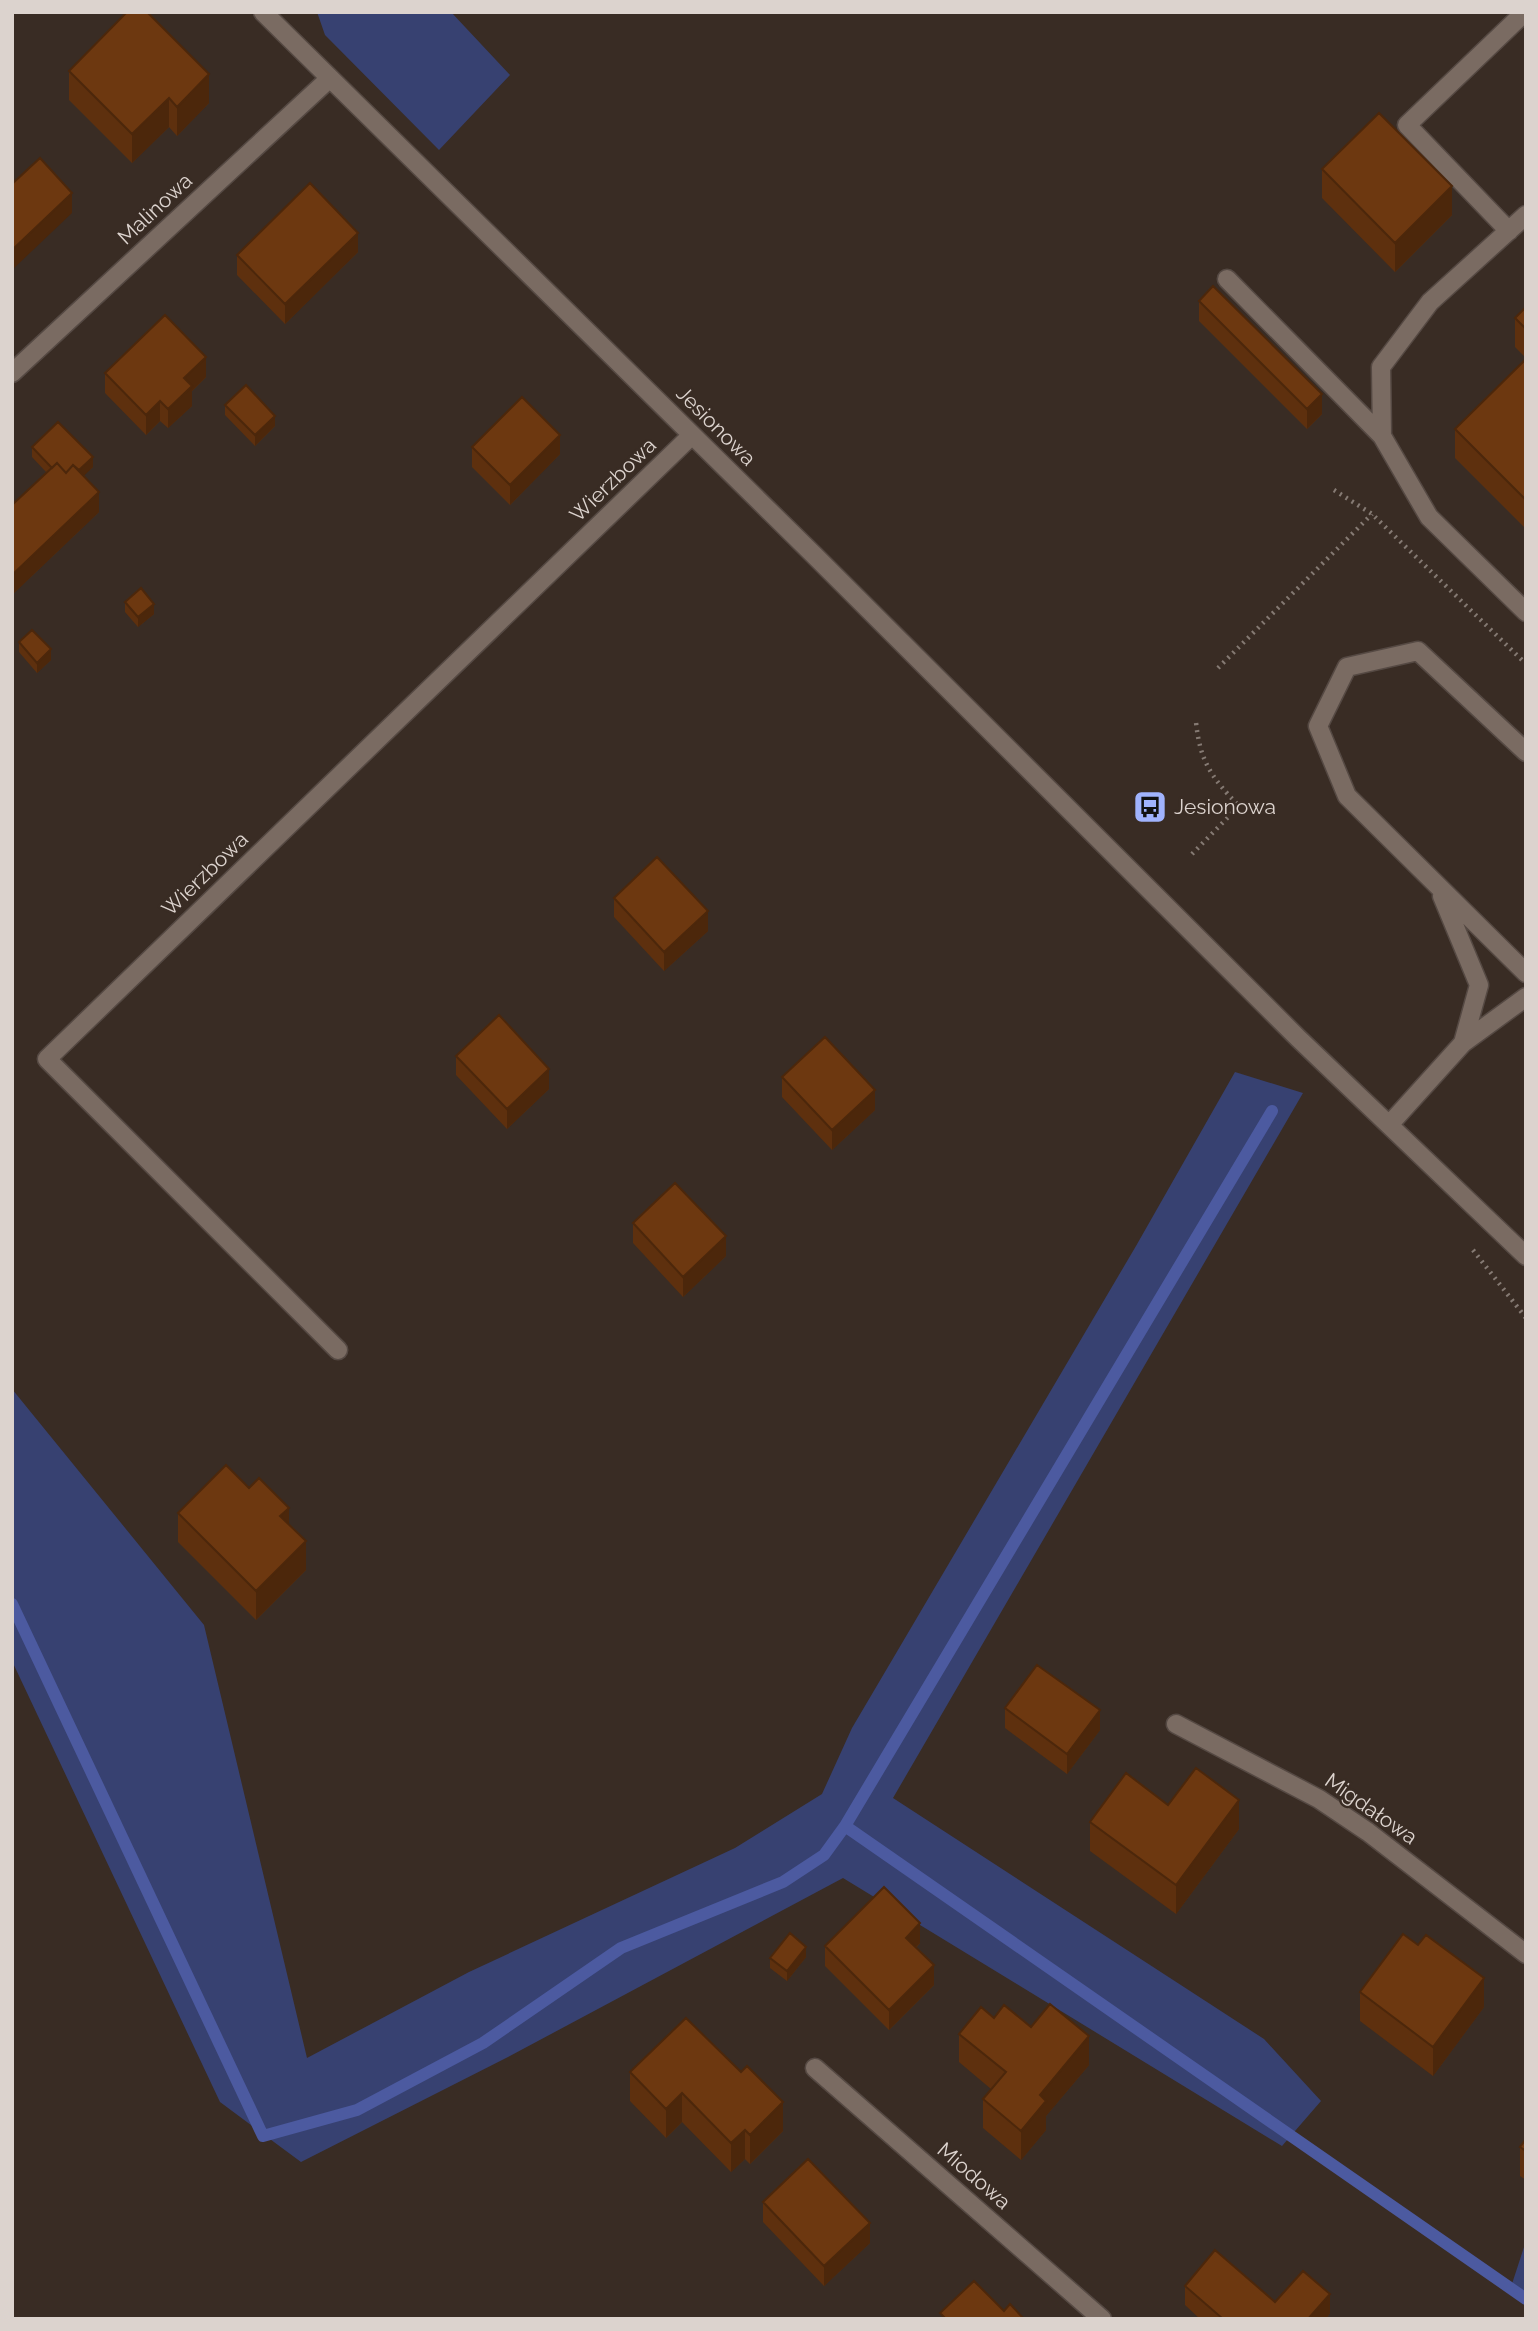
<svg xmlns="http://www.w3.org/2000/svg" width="1538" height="2331" viewBox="0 0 1538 2331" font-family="Raleway,sans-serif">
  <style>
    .green { fill: #374171 }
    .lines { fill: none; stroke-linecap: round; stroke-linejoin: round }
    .stream { stroke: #4c5aa0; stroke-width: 12 }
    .minor-casing { stroke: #554943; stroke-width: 21 }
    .path { stroke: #857a73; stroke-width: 4.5; stroke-dasharray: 2 5; stroke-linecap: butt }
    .minor { stroke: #7a6b62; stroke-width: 18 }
    .wall { fill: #5e300e }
    .shaded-wall { fill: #4c270b }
    .building { fill: #6d3810; stroke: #4c270b; stroke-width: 2 }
    .labels { text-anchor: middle; stroke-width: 5; stroke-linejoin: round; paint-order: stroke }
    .street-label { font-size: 21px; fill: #dcd3ce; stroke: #392c24 }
    .poi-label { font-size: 21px; fill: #dcd3ce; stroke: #392c24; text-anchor: start }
  </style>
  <rect width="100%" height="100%" fill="#392c24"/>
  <path class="green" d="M317,12H451L510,75L439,150L325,35Z
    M1235,1072L1303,1093L893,1798L1264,2039L1321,2101L1282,2146L843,1878L508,2057L301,2162L220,2102L12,1661V1389L204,1625L307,2058L469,1972L735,1848L822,1794L852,1728L1136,1246Z
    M1525,2244H1526V2303L1510,2290Z"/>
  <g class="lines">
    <path class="stream" d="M12,1604L263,2136L357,2110L483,2043L621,1948L783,1882L824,1855L845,1826L1272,1111
      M845,1826L1526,2299"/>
    <defs>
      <path id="minor" d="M263,12L815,556L1298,1038L1526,1256
        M1509,231L1407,125L1525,12
        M1227,279L1382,436L1429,517L1526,612
        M12,373L329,79
        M1382,436L1381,367L1430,302L1526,215
        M1526,752L1418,651L1347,667L1318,726L1347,796L1526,973
        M1442,896L1479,985L1463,1043
        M1389,1125L1463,1043L1526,997
        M338,1350L47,1059L692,435
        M1176,1724L1319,1799L1368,1832L1526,1954
        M815,2068L1102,2319"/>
    </defs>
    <use href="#minor" class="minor-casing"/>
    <path class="path" d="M1334,490L1372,514L1526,664
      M1218,668L1372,514
      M1192,854L1239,806C1212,778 1200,762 1196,722
      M1473,1250L1526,1318"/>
    <use href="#minor" class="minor"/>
  </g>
  <path class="wall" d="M69,71L209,103L177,136L169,127L132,163L69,100Z
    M1322,169L1452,215L1395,272L1322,198Z
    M358,252L285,324L237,275V255Z
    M1199,301L1322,414L1307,429L1199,321Z
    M1526,307V358L1515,347V318Z
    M1526,359V529L1455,458V429Z
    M105,373L206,377L192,391V406L168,428L160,421L146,435L105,393Z
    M225,405L275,426L255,446L225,415Z
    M32,447L93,467L84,475L99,512L14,593V602L12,505L47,473L32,457Z
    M472,447L560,454L510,505L472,467Z
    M125,602L154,614L138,627L125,612Z
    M19,642L51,660L37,673L19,652Z
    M614,898L708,931L664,971L614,917Z
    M456,1056L549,1089L507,1129L456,1075Z
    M782,1077L875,1110L832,1150L782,1097Z
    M633,1223L726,1256L683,1297L633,1243Z
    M249,1488L289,1524L306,1570L256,1620L178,1542V1513Z
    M1005,1708L1100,1730L1067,1774L1005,1728Z
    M1168,1805L1239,1829L1176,1914L1090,1851V1822Z
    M920,1943L916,1948L934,1985L889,2030L825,1966V1946Z
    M806,1957L787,1981L770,1968V1958Z
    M1360,1992L1484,2007L1433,2076L1360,2021Z
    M994,2018L1031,2027L1089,2065L1046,2116V2130L1021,2160L983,2128V2099L991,2089L959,2062V2034Z
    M630,2072L783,2131L750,2164L745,2159L731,2172L682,2122L666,2138L630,2101Z
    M1526,2139V2180L1520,2176V2147Z
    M763,2202L870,2243L824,2286L763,2222Z
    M1185,2286L1275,2302L1330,2313L1326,2319H1200L1185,2305Z"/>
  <path class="shaded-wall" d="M209,74V103L177,136V107Z
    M169,98V127L132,163V134Z
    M1452,186V215L1395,272V243Z
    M72,193V213L12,270V250Z
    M358,233V252L285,324V304Z
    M206,357V377L192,391V406L168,428V409L184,378Z
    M1322,394V414L1307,429V409Z
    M160,401V421L146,435V415Z
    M275,416V426L255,446V435Z
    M560,435V454L510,505V485Z
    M93,457V467L66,493V482Z
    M99,492V512L14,593V602L12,604V575Z
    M154,604V614L138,627V617Z
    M51,649V660L37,673V663Z
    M708,911V931L664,971V952Z
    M549,1069V1089L507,1129V1109Z
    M875,1090V1110L832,1150V1130Z
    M726,1236V1256L683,1297V1277Z
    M289,1508V1537L280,1516Z
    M306,1541V1570L256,1620V1591Z
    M1100,1710V1730L1067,1774V1754Z
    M1239,1800V1829L1176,1914V1885Z
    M920,1923V1943L906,1957V1938Z
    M806,1947V1957L787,1981V1971Z
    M934,1965V1985L889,2030V2010Z
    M1484,1978V2007L1433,2076V2047Z
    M1089,2036V2065L1046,2116V2130L1021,2160V2131L1040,2095Z
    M682,2093V2122L666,2138V2109Z
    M783,2102V2131L750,2164V2135Z
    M745,2130V2159L731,2172V2143Z
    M870,2223V2243L824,2286V2266Z
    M1330,2294V2313L1326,2319H1308Z"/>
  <path class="building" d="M127,12H147L209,74L177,107L169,98L132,134L69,71Z
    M1379,113L1452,186L1395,243L1322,169Z
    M40,158L72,193L12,250V184Z
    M310,183L358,233L285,304L237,255Z
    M1213,286L1322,394L1307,409L1199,301Z
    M1526,307V329L1515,318Z
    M165,315L206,357L184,378L192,386L168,409L160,401L146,415L105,373Z
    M1526,359V500L1455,429Z
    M246,385L275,416L255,435L225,405Z
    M522,397L560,435L510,485L472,447Z
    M58,422L93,457L79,470L73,465L66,473L57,463L52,468L32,447Z
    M57,463L66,473L73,465L99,492L12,575V505Z
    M141,588L154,604L138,617L125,602Z
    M32,630L51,649L37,663L19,642Z
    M657,857L708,911L664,952L614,898Z
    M499,1015L549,1069L507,1109L456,1056Z
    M825,1037L875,1090L832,1130L782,1077Z
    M675,1183L726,1236L683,1277L633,1223Z
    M226,1465L249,1488L259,1478L289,1508L280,1516L306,1541L256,1591L178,1513Z
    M1037,1665L1100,1710L1067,1754L1005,1708Z
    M1196,1768L1239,1800L1176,1885L1090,1822L1126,1773L1168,1805Z
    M884,1887L920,1923L906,1938L934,1965L889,2010L825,1946Z
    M790,1933L806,1947L787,1971L770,1958Z
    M1403,1934L1418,1945L1426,1935L1484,1978L1433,2047L1360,1992Z
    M1050,2004L1089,2036L1040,2095L1046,2101L1021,2131L983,2099L1006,2072L959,2034L981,2007L994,2018L1004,2005L1031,2027Z
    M686,2018L741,2072L747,2066L783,2102L750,2135L745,2130L731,2143L682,2093L666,2109L630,2072Z
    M1526,2139V2151L1520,2147Z
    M808,2159L870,2223L824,2266L763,2202Z
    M1215,2250L1275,2302L1303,2271L1330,2294L1308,2319H1223L1185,2286Z
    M974,2281L1004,2311L1010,2304L1024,2319H946L940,2313Z"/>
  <defs>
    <symbol id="bus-square" viewBox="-11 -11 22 22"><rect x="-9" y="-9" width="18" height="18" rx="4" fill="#a0b3fd" stroke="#392c24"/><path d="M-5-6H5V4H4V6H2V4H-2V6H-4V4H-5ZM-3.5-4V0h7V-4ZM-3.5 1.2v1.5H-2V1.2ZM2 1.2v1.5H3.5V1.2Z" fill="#111"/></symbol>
  </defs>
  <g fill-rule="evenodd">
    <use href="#bus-square" x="1131" y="788" width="38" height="38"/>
  </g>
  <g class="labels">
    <g class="street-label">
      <text transform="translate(155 209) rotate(-43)" y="7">Malinowa</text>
      <text transform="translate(716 426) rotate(45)" y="7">Jesionowa</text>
      <text transform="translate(613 480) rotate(-44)" y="7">Wierzbowa</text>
      <text transform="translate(205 874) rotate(-44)" y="7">Wierzbowa</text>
      <text transform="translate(1371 1809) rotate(35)" y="7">Migdałowa</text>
      <text transform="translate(974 2176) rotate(41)" y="7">Miodowa</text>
    </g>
    <g class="poi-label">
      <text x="1174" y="814">Jesionowa</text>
    </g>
  </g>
  <rect width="1538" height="2331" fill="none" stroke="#dcd3ce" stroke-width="28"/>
</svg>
